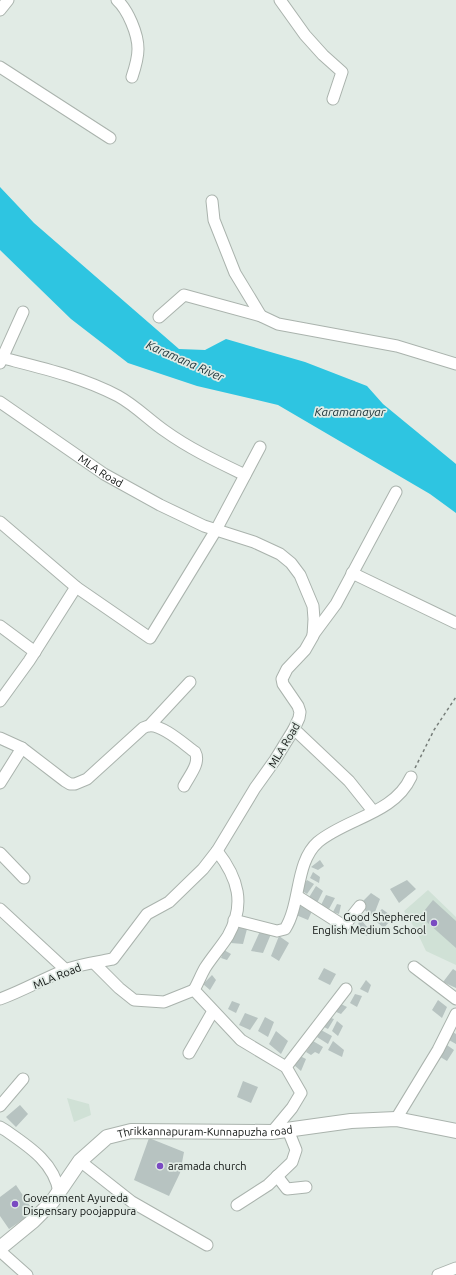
<svg xmlns="http://www.w3.org/2000/svg" width="456" height="1275" viewBox="0 0 456 1275" font-family="Ubuntu,sans-serif">
  <style>
    .built { fill: #d0e1d6 }
    .water { fill: #2ec5e1 }
    .building { fill: #b7c3c1 }
    .lines { fill: none; stroke-linecap: round; stroke-linejoin: round }
    .minor-casing { stroke: #aab3ad; stroke-width: 13 }
    .tertiary-casing { stroke: #aab3ad; stroke-width: 16 }
    .path { stroke: #767d79; stroke-width: 1.5; stroke-dasharray: 3 3; stroke-linecap: butt }
    .minor { stroke: #fff; stroke-width: 11 }
    .tertiary { stroke: #fff; stroke-width: 14 }
    .poi-dot { fill: #7a4ac2; stroke: #e1ebe5; stroke-width: 1.5 }
    .labels { text-anchor: middle; stroke-width: 3.5; stroke-linejoin: round; paint-order: stroke }
    .street-label { font-size: 11px; fill: #0e1210; stroke: #e1ebe5 }
    .poi-label { font-size: 11px; fill: #0e1210; stroke: #e1ebe5; text-anchor: start }
    .water-label { font-size: 12px; font-style: italic; fill: #1b3238; stroke: #e1ebe5 }
  </style>
  <rect width="100%" height="100%" fill="#e1ebe5"/>
  <path class="built" d="M428,890L456,917V965L426,951L416,930L404,911Z
    M67,1098L89,1104L91,1115L74,1122Z"/>
  <path class="water" d="M0,187L34,223L179,349L205,350L226,339L305,362L367,386L383,404L456,464V513L430,494L278,405L197,386L128,363L71,319L0,250Z"/>
  <path class="building" d="M320,860L324,866L318,870L311,867Z
    M313,872L320,877L319,883L310,878Z
    M307,880L314,884L307,894L301,890Z
    M407,880L416,889L399,903L390,889Z
    M316,886L323,891L317,903L308,899Z
    M371,893L380,899L373,917L382,909L393,917L384,928L372,918L373,917L359,905Z
    M326,895L335,898L329,909L321,905Z
    M433,900L456,921V948L420,916Z
    M337,904L341,905L339,914L333,912Z
    M301,905L312,911L308,920L296,915Z
    M360,919L370,930L367,936L356,930Z
    M241,923L247,929L243,944L231,943Z
    M261,929L271,934L263,953L251,951Z
    M279,936L289,943L279,961L271,956Z
    M224,950L231,954L227,960L221,958Z
    M324,968L336,974L330,985L318,979Z
    M453,969L456,971V988L443,982Z
    M212,975L216,980L210,990L203,984Z
    M366,980L371,985L368,993L360,989Z
    M355,994L362,996L357,1007L350,1003Z
    M438,1000L447,1007L442,1018L432,1010Z
    M232,1001L240,1004L236,1013L228,1009Z
    M341,1004L347,1007L341,1014L334,1011Z
    M245,1013L258,1018L250,1030L239,1025Z
    M265,1017L274,1022L268,1037L258,1031Z
    M328,1017L334,1019L328,1029L322,1026Z
    M337,1021L343,1026L338,1036L332,1031Z
    M321,1030L332,1036L328,1044L317,1037Z
    M276,1031L288,1041L281,1054L269,1044Z
    M451,1031L456,1034V1044L447,1039Z
    M313,1041L323,1047L319,1054L315,1052L311,1055L306,1052Z
    M333,1041L344,1050L342,1057L328,1050Z
    M444,1043L454,1050L447,1061L437,1055Z
    M300,1056L306,1059L301,1071L294,1065Z
    M243,1081L258,1087L251,1103L237,1097Z
    M20,1105L28,1114L16,1127L6,1117Z
    M149,1138L184,1152L180,1173L169,1196L134,1180Z
    M16,1185L34,1212L9,1229L0,1216V1197Z"/>
  <g class="lines">
    <defs>
      <g id="minor">
        <path d="M117,0C128,10 138,34 138,49C138,58 135,68 132,77"/>
        <path d="M280,0L305,35L323,55L342,72L333,99"/>
        <path d="M0,10L8,0"/>
        <path d="M0,67L110,138"/>
        <path d="M212,201L214,220L235,273L261,316"/>
        <path d="M159,317L184,295L261,316L278,324L397,346L456,364"/>
        <path d="M3,358C42,368 82,377 118,396C136,406 149,420 165,431C190,449 218,462 245,475"/>
        <path d="M0,363L23,312"/>
        <path id="s1" d="M0,402L104,474L160,505L204,526L254,542L280,554L291,563L300,575L313,606L314,619L313,636L305,650L287,669L282,679L283,684L298,706L300,712L299,718L294,729L275,760L255,788L217,851L203,869L169,902L147,914L113,959C97,962 80,964 65,970C43,979 22,991 0,999"/>
        <path d="M0,522L76,587L150,638L216,530L260,447"/>
        <path d="M352,573L456,623"/>
        <path d="M0,626L35,652"/>
        <path d="M313,635L336,604L396,492"/>
        <path d="M0,701L29,661L76,587"/>
        <path d="M150,725L190,682"/>
        <path d="M294,729L349,781L373,811"/>
        <path d="M0,738L22,748L65,781L70,784H75L87,779L143,728C145,727 147,726 149,726C162,724 185,745 195,752C201,763 189,776 184,786"/>
        <path d="M0,783L22,748"/>
        <path d="M217,851C238,878 246,904 228,936C221,947 212,957 205,968C201,975 198,983 194,990L241,1040L286,1067L301,1093L292,1108L272,1132"/>
        <path d="M0,853L24,878"/>
        <path d="M297,896L344,926L360,906"/>
        <path d="M0,909L66,970"/>
        <path d="M234,920L277,931L285,929C301,904 295,862 318,842C347,818 394,814 411,777"/>
        <path d="M94,963L119,988L134,1000L164,1002L194,990"/>
        <path d="M414,967L456,999"/>
        <path d="M189,1053L213,1011"/>
        <path d="M286,1067L346,989"/>
        <path d="M0,1106L23,1079"/>
        <path d="M396,1119L438,1050L456,1014"/>
        <path d="M0,1127L5,1130C28,1146 54,1162 59,1192"/>
        <path d="M80,1161L132,1202L207,1245"/>
        <path d="M277,1176L287,1189L306,1187"/>
        <path d="M237,1205L268,1185L292,1162L296,1150L288,1130"/>
        <path d="M0,1251L27,1275"/>
        <path d="M438,1275L456,1268"/>
      </g>
      <g id="tertiary">
        <path id="s2" d="M0,1248L33,1221L52,1202L80,1161L107,1137L131,1131L272,1132L351,1121L396,1119L456,1131"/>
      </g>
    </defs>
    <use href="#minor" class="minor-casing"/>
    <use href="#tertiary" class="tertiary-casing"/>
    <path class="path" d="M415,768L434,730L456,697"/>
    <use href="#minor" class="minor"/>
    <use href="#tertiary" class="tertiary"/>
  </g>
  <g class="poi-dot">
    <circle cx="434" cy="923" r="4"/>
    <circle cx="160" cy="1166" r="4"/>
    <circle cx="15" cy="1204" r="4"/>
  </g>
  <g class="labels">
    <g class="street-label">
      <text dy="4" stroke="none"><textPath href="#s1" startOffset="122">MLA Road</textPath></text>
      <text transform="translate(284 745) rotate(-59)" y="4">MLA Road</text>
      <text transform="translate(57 976) rotate(-22)" y="4">MLA Road</text>
      <text dy="4" stroke="none"><textPath href="#s2" startOffset="254">Thrikkannapuram-Kunnapuzha road</textPath></text>
    </g>
    <g class="poi-label">
      <text x="426" y="921" text-anchor="end">Good Shephered<tspan x="426" dy="13">English Medium School</tspan></text>
      <text x="168" y="1170">aramada church</text>
      <text x="23" y="1202">Government Ayureda<tspan x="23" dy="13">Dispensary poojappura</tspan></text>
    </g>
    <g class="water-label">
      <text transform="translate(185 361) rotate(24)" y="4">Karamana River</text>
      <text x="350" y="416">Karamanayar</text>
    </g>
  </g>
</svg>
